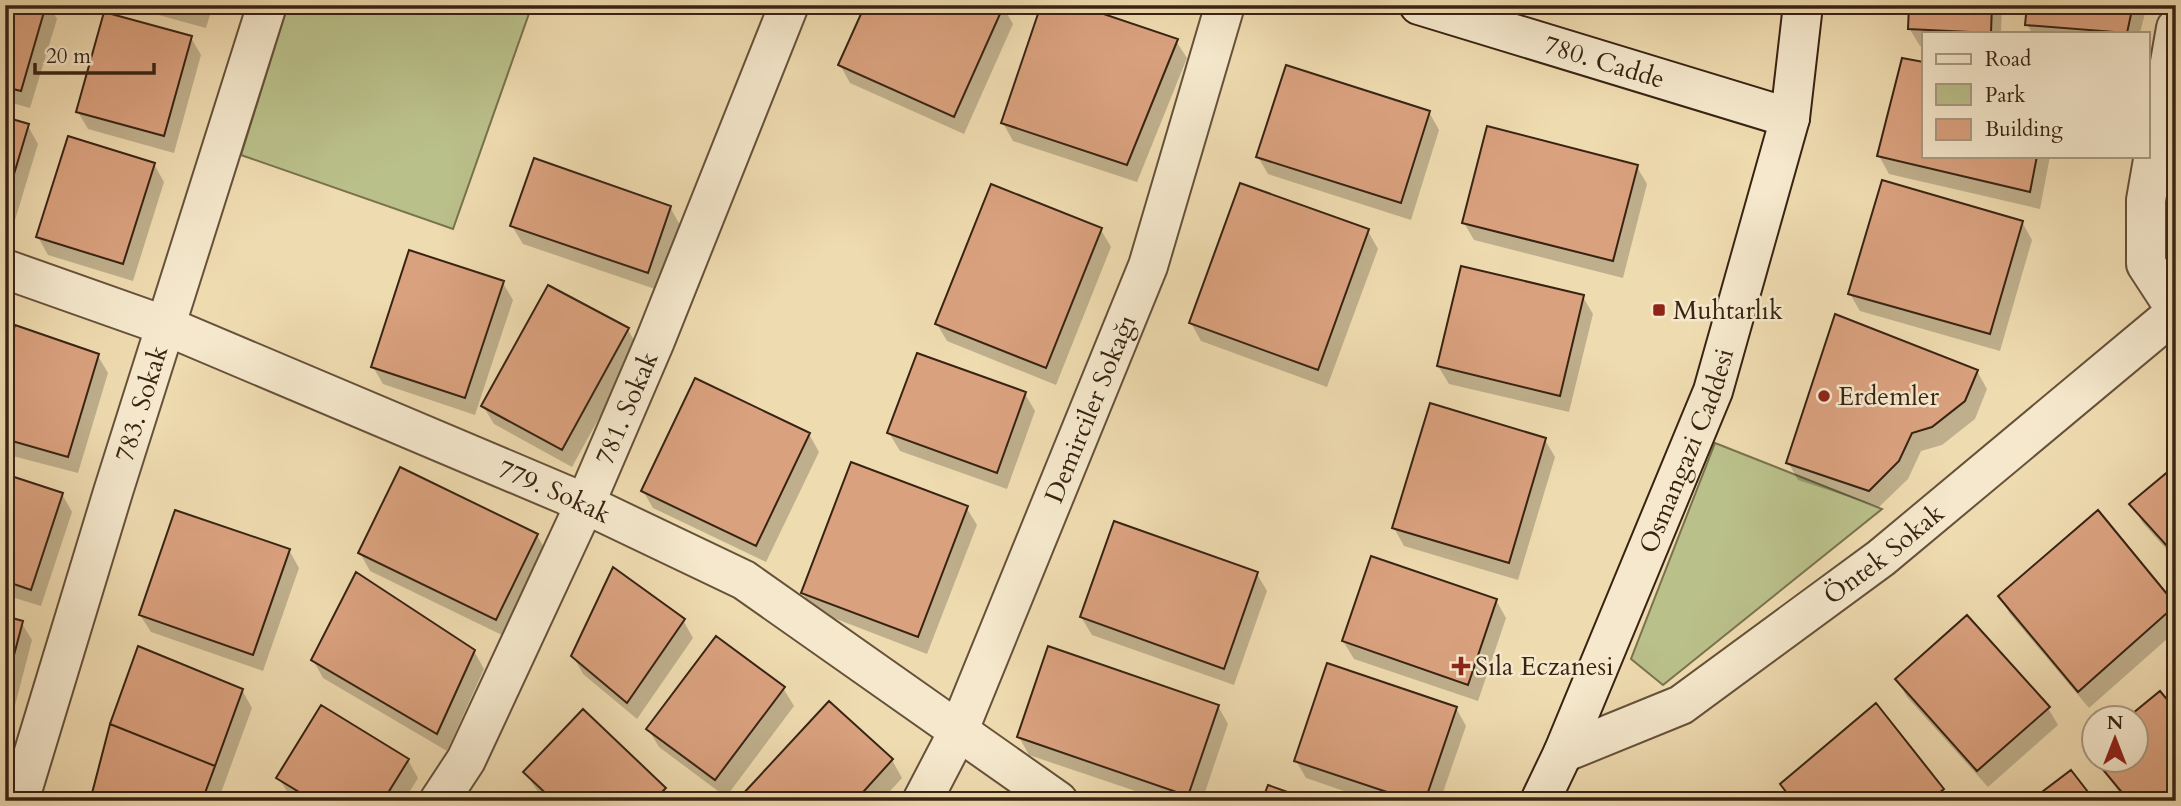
<svg xmlns="http://www.w3.org/2000/svg" width="2181" height="806" viewBox="0 0 2181 806" font-family="Cardo,serif">
  <style>
    .green { fill: #bac08a; stroke: #79724e; stroke-width: 2 }
    .shadow { fill: #0003 }
    .building { fill: #daa17e; stroke: #382313; stroke-width: 2 }
    .lines { fill: none; stroke-linecap: round; stroke-linejoin: round }
    .street-casing { stroke: #66513a; stroke-width: 42 }
    .secondary-casing { stroke: #382313; stroke-width: 42 }
    .street { stroke: #f5e8cc; stroke-width: 38 }
    .secondary { stroke: #f5e8cc; stroke-width: 38 }
    .poi-dot { fill: #8f2418; stroke: #f5e8cc; stroke-width: 2.5 }
    .labels { text-anchor: middle; stroke-width: 5; stroke-linejoin: round; paint-order: stroke }
    .street-label { font-size: 26px; fill: #382313; stroke: #f5e8cc }
    .poi-label { font-size: 26px; fill: #382313; stroke: #f5e8cc; text-anchor: start }
  </style>
  <rect width="100%" height="100%" fill="#efdbb0"/>
  <filter id="stains"><feTurbulence type="fractalNoise" baseFrequency=".00286" numOctaves="4"/><feColorMatrix values="0 0 0 0 .2 0 0 0 0 .09 0 0 0 0 .02 0 0 0 .5 -.17"/></filter>
  <radialGradient id="worn" r=".72"><stop offset=".6" stop-color="#630" stop-opacity="0"/><stop offset="1" stop-color="#630" stop-opacity=".3"/></radialGradient>
  <path class="green" d="M288,5H532L453,229L241,155Z
    M1715,443L1882,509L1663,685L1631,659Z"/>
  <path class="shadow" d="M5,5H49L57,19L30,108L5,101Z
    M122,5H213L206,28Z
    M1911,5H2002L2001,33H1924V46H1920L1909,28Z
    M2029,5H2147L2140,33H2032L2027,24Z
    M1003,6L1013,24L964,134L850,83L840,65Z
    M191,38L201,55L174,153L88,129L78,112Z
    M1176,41L1187,58L1137,182L1013,141L1003,123Z
    M1429,112L1439,130L1411,220L1268,174L1258,157Z
    M5,119L28,126L38,144L9,240L5,238Z
    M1879,156H2050L2040,209L1889,174Z
    M154,164L164,182L133,281L48,255L38,237Z
    M1637,167L1647,184L1623,278L1474,240L1464,223Z
    M670,207L680,225L658,290L523,244L512,226Z
    M2022,222L2032,240L2000,351L1860,311L1850,294Z
    M1101,230L1111,247L1056,385L947,341L937,324Z
    M1368,231L1378,249L1327,387L1201,341L1191,323Z
    M503,283L513,300L475,415L383,384L373,367Z
    M1583,297L1593,314L1569,412L1449,384L1438,366Z
    M628,330L638,347L572,467L494,424L483,406Z
    M98,356L108,373L78,473L5,454V366Z
    M1977,371L1987,389L1975,419L1942,445L1921,451L1908,479L1879,507L1798,480L1788,462Z
    M1025,394L1035,411L1007,489L900,451L889,433Z
    M809,434L819,452L766,562L653,508L643,491Z
    M1545,440L1555,457L1518,580L1404,546L1394,528Z
    M2176,467V560L2142,522L2132,504Z
    M5,476L62,494L72,512L41,606L5,595Z
    M966,507L977,525L927,654L813,610L803,593Z
    M537,535L547,553L506,637L370,571L360,553Z
    M289,550L299,568L263,671L151,632L140,615Z
    M1257,574L1267,591L1234,685L1092,635L1081,617Z
    M2000,597L2175,605L2176,631L2089,708L2010,614Z
    M1496,600L1506,618L1478,701L1354,659L1343,641Z
    M5,618L21,622L32,640L5,744Z
    M683,620L693,638L637,719L583,674L573,656Z
    M474,651L484,669L447,751L323,678L313,660Z
    M1897,680L2048,708L2058,725L1988,787L1907,697Z
    M783,688L794,706L726,797L659,747L648,729Z
    M242,690L252,708L218,801H91Z
    M2160,694L2176,801H2126L2095,760H2136V718H2130Z
    M1218,706L1228,724L1202,801H1165L1029,755L1019,737Z
    M1456,708L1466,726L1440,801H1373L1306,778L1296,761Z
    M408,760L418,778L404,801H298L289,795L279,778Z
    M892,760L902,778L881,801H746L743,796Z
    M525,772L664,789L671,801H547L536,789Z
    M1782,785L1942,790L1949,801H1791Z"/>
  <path class="building" d="M5,5H46L21,91L5,87Z
    M173,5H198L197,12Z
    M865,5H1004L954,117L838,65Z
    M1041,5H1077L1178,39L1127,165L1001,123Z
    M1909,5H1992L1991,33L1908,29Z
    M2027,5H2133L2127,33L2025,25Z
    M104,12L192,36L164,136L76,112Z
    M1902,58L1924,62V156H2037L2030,192L1877,156Z
    M1286,65L1430,111L1401,203L1256,157Z
    M5,117L29,124L5,204Z
    M1487,126L1638,165L1613,261L1462,223Z
    M68,136L155,163L123,264L36,237Z
    M534,158L671,206L648,273L510,226Z
    M1882,180L2023,221L1990,334L1848,294Z
    M1240,183L1369,229L1318,370L1189,323Z
    M991,184L1102,228L1046,368L935,324Z
    M409,250L504,281L465,398L371,367Z
    M1461,266L1584,295L1560,396L1437,366Z
    M548,285L629,328L562,450L481,406Z
    M1835,314L1978,370L1965,401L1932,427L1912,433L1899,461L1869,491L1786,463Z
    M15,325L99,354L68,457L5,439V359Z
    M917,353L1026,392L997,473L887,433Z
    M695,378L810,433L756,546L641,491Z
    M1430,403L1546,438L1509,563L1392,528Z
    M851,462L968,506L918,637L801,593Z
    M2176,465V556L2129,504Z
    M400,467L538,534L496,620L358,553Z
    M5,474L63,493L31,590L5,581Z
    M175,510L290,549L253,655L139,615Z
    M2098,510L2176,605L2078,692L1998,596Z
    M1114,521L1258,572L1224,669L1080,617Z
    M1371,556L1497,599L1468,685L1342,641Z
    M613,567L685,619L627,703L571,656Z
    M356,572L475,650L437,734L311,660Z
    M1967,615L2050,707L1977,771L1895,679Z
    M5,616L23,621L5,689Z
    M716,636L785,687L715,780L646,729Z
    M138,646L243,689L215,766L110,724Z
    M1048,646L1219,705L1188,796L1017,737Z
    M1327,663L1457,707L1425,801H1414L1294,761Z
    M2160,691L2176,710V801H2129L2095,760H2136V718H2127Z
    M829,701L893,759L855,801H747L741,796Z
    M1876,703L1944,789L1929,801H1793L1780,784Z
    M321,705L409,759L383,801H314L276,778Z
    M583,709L666,788L653,801H554L523,772Z
    M110,724L215,766L202,801H90Z
    M2071,770L2095,801H2030Z
    M1268,785L1313,801H1262Z"/>
  <g class="lines">
    <defs>
      <g id="street">
        <path d="M2176,28L2146,200V264L2176,310"/>
        <path id="s1" d="M5,269L166,326L566,495L744,580L1058,801"/>
        <path id="s2" d="M1563,753L1681,705L1881,558L2176,312"/>
        <path id="s3" d="M19,801L113,492L267,5"/>
        <path id="s4" d="M439,801L466,760L585,504L655,341L789,5"/>
        <path id="s5" d="M922,801L958,732L1148,266L1225,5"/>
      </g>
      <g id="secondary">
        <path id="s6" d="M1419,5L1790,118"/>
        <path id="s7" d="M1540,801L1563,753L1713,391L1790,118L1803,5"/>
      </g>
    </defs>
    <use href="#street" class="street-casing"/>
    <use href="#secondary" class="secondary-casing"/>
    <use href="#street" class="street"/>
    <use href="#secondary" class="secondary"/>
  </g>
  <g class="poi-dot">
    <rect x="1652" y="303" width="14" height="14" rx="3.5"/>
    <circle cx="1824" cy="396" r="7"/>
    <path d="M1457.5 655.5h7v7h7v7h-7v7h-7v-7h-7v-7h7z"/>
  </g>
  <g class="labels">
    <g class="street-label">
      <text dy="9" stroke="none"><textPath href="#s6" startOffset="194">780. Cadde</textPath></text>
      <text dy="9" stroke="none"><textPath href="#s3" startOffset="416">783. Sokak</textPath></text>
      <text dy="9" stroke="none"><textPath href="#s4" startOffset="436">781. Sokak</textPath></text>
      <text dy="9" stroke="none"><textPath href="#s5" startOffset="427">Demirciler Sokağı</textPath></text>
      <text dy="9" stroke="none"><textPath href="#s7" startOffset="380">Osmangazi Caddesi</textPath></text>
      <text dy="9" stroke="none"><textPath href="#s1" startOffset="593">779. Sokak</textPath></text>
      <text dy="9" stroke="none"><textPath href="#s2" startOffset="380">Öntek Sokak</textPath></text>
    </g>
    <g class="poi-label">
      <text x="1673" y="319">Muhtarlık</text>
      <text x="1838" y="405">Erdemler</text>
      <text x="1475" y="675">Sıla Eczanesi</text>
    </g>
  </g>
  <rect width="2181" height="806" fill="none" stroke="#efdbb0" stroke-width="28"/>
  <rect x="7" y="7" width="2167" height="792" fill="none" stroke="#382313" stroke-width="3.5"/>
  <rect x="14" y="14" width="2153" height="778" fill="none" stroke="#382313" stroke-width="2"/>
  <rect x="1922" y="32" width="228" height="126" fill="#f5e8cc" stroke="#a99982" stroke-width="2"/>
  <rect x="1936" y="54" width="35" height="10" fill="#f5e8cc" stroke="#a99982" stroke-width="2"/>
  <text x="1985" y="66" font-size="21" fill="#382313">Road</text>
  <rect x="1936" y="84" width="35" height="21" fill="#bac08a" stroke="#a99982" stroke-width="2"/>
  <text x="1985" y="102" font-size="21" fill="#382313">Park</text>
  <rect x="1936" y="119" width="35" height="21" fill="#daa17e" stroke="#a99982" stroke-width="2"/>
  <text x="1985" y="136" font-size="21" fill="#382313">Building</text>
  <g transform="translate(2115 739)"><circle r="33" fill="#f5e8cc" stroke="#a99982" stroke-width="2"/>
  <path d="M0-5L12 26L0 18L-12 26Z" fill="#8f2418"/>
  <text y="-10" font-size="19" font-weight="bold" text-anchor="middle" fill="#382313">N</text>
  </g>
  <path d="M35 63v10h119v-10" fill="none" stroke="#382313" stroke-width="3.5"/>
  <text x="46" y="63" font-size="21" fill="#382313" stroke="#f5e8cc" stroke-width="5" paint-order="stroke">20 m</text>
  <rect width="100%" height="100%" filter="url(#stains)"/>
  <rect width="100%" height="100%" fill="url(#worn)"/>
</svg>
